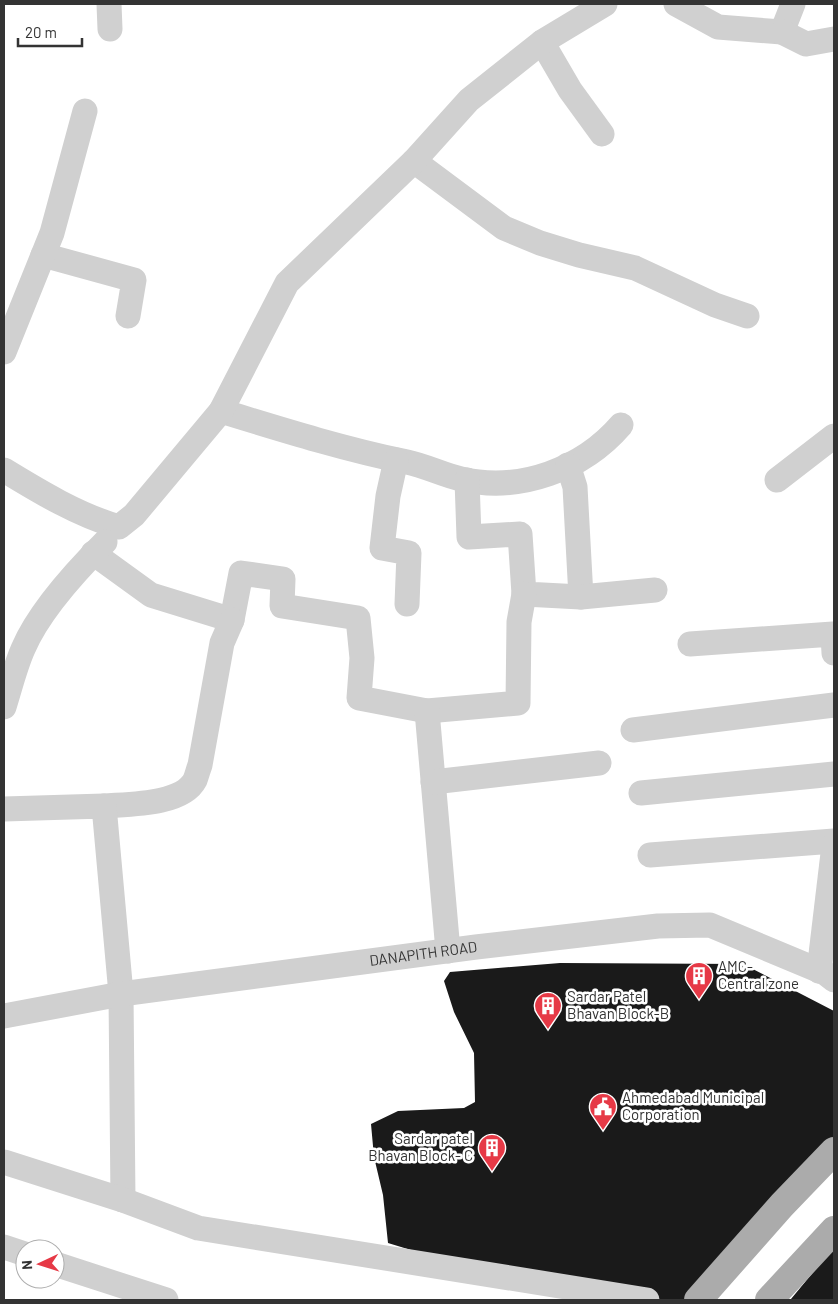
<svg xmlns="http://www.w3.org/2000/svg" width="838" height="1304" viewBox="0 0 838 1304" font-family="Barlow,sans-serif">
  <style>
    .building { fill: #1a1a1a }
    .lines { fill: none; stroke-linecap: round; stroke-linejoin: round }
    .minor { stroke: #d0d0d0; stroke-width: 25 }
    .major { stroke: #ababab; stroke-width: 28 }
    .labels { text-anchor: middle; stroke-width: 5; stroke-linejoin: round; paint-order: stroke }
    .street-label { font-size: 15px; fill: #333; stroke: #fff }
    .poi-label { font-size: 15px; fill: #333; stroke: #fff; text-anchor: start }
  </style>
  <rect width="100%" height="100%" fill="#fff"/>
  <path class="building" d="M560,963L743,964L834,1011V1138L690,1300H662L541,1278L437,1258L388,1243L383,1195L374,1157L371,1124L398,1111L464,1108L475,1102L474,1053L454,1012L444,981L450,972Z
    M834,1247V1300H793L791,1299Z"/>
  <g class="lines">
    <g class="minor">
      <path d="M109,4L110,29"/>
      <path d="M676,4L718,27L782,32L793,4"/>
      <path d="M782,32L806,44L834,39"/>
      <path d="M542,42L570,90L602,134"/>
      <path d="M414,161L504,228L540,243L579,255L635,268L715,305L747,316"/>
      <path d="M43,255L134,280L128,316"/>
      <path d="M4,352L52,233L85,111"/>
      <path d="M221,411C283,430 344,449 407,462C426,466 443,475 461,479C520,493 583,469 621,425"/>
      <path d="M396,460L388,496L382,548L409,553L407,604"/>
      <path d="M568,465L575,487L581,597"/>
      <path d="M4,470C40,492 78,515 119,527L134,515L221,411L287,283L414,161L469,100L542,42L605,4"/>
      <path d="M467,480L469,537L520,534L524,594L581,597L655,590"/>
      <path d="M777,480L834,436"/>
      <path d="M93,553L151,595L232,620L241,573L283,579L282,606L358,618L362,658L359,698L427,711L518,703L519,622L524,594"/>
      <path d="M690,644L833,634L834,653"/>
      <path d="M4,707C10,688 15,667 23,649C39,611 76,571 105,542"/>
      <path d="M427,711L448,951"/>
      <path d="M633,730L834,705"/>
      <path d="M433,782L599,763"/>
      <path d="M641,793L834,774"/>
      <path d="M104,806C129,804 182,805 195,780C197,775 198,770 200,765L222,643L232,620"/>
      <path d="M4,809L104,806L121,994L123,1200"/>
      <path d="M650,855L834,841"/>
      <path d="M819,971L834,845"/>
      <path id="s1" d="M4,1016L121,994L476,947L658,926L710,925L825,973L834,980"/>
      <path d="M4,1162L123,1200L198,1228L647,1300"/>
      <path d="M4,1247L25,1254"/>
      <path d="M55,1264L166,1300"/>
    </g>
    <path class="major" d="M698,1300L782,1205L834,1151
      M769,1300L834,1230"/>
  </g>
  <defs>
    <symbol id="building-pin" viewBox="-11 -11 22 30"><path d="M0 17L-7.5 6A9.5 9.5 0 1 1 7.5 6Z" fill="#e63946" stroke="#fff"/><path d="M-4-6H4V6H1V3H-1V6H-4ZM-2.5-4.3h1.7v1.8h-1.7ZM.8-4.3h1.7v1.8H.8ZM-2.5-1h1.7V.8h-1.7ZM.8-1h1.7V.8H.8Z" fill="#fff"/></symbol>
    <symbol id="civic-pin" viewBox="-11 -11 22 30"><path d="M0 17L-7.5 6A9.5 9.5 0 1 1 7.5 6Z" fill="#e63946" stroke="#fff"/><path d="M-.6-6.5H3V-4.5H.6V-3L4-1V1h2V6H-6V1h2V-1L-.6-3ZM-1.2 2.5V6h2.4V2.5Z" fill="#fff"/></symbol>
  </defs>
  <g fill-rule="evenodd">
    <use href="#building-pin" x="683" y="960" width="32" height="43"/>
    <use href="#building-pin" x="532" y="990" width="32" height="43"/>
    <use href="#civic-pin" x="587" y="1091" width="32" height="43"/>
    <use href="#building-pin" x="476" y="1132" width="32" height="43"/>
  </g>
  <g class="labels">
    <g class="street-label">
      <text dy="5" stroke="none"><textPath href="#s1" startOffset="424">DANAPITH ROAD</textPath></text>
    </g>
    <g class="poi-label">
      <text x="718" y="972">AMC-<tspan x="718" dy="17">Central zone</tspan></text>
      <text x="567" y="1002">Sardar Patel<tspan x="567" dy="17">Bhavan Block-B</tspan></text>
      <text x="622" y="1103">Ahmedabad Municipal<tspan x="622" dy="17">Corporation</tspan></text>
      <text x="473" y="1144" text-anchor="end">Sardar patel<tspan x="473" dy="17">Bhavan Block- C</tspan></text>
    </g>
  </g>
  <rect width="838" height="1304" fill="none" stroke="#333333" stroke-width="10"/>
  <g transform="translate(40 1264) rotate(266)"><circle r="24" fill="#ffffff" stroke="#adadad"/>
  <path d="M0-4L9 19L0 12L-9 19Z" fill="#e63946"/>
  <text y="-8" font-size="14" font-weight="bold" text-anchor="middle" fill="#333333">N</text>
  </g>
  <path d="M18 38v8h64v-8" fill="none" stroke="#333333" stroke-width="2.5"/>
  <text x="25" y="38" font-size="15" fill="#333333" stroke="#ffffff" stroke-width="4" paint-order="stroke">20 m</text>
</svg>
